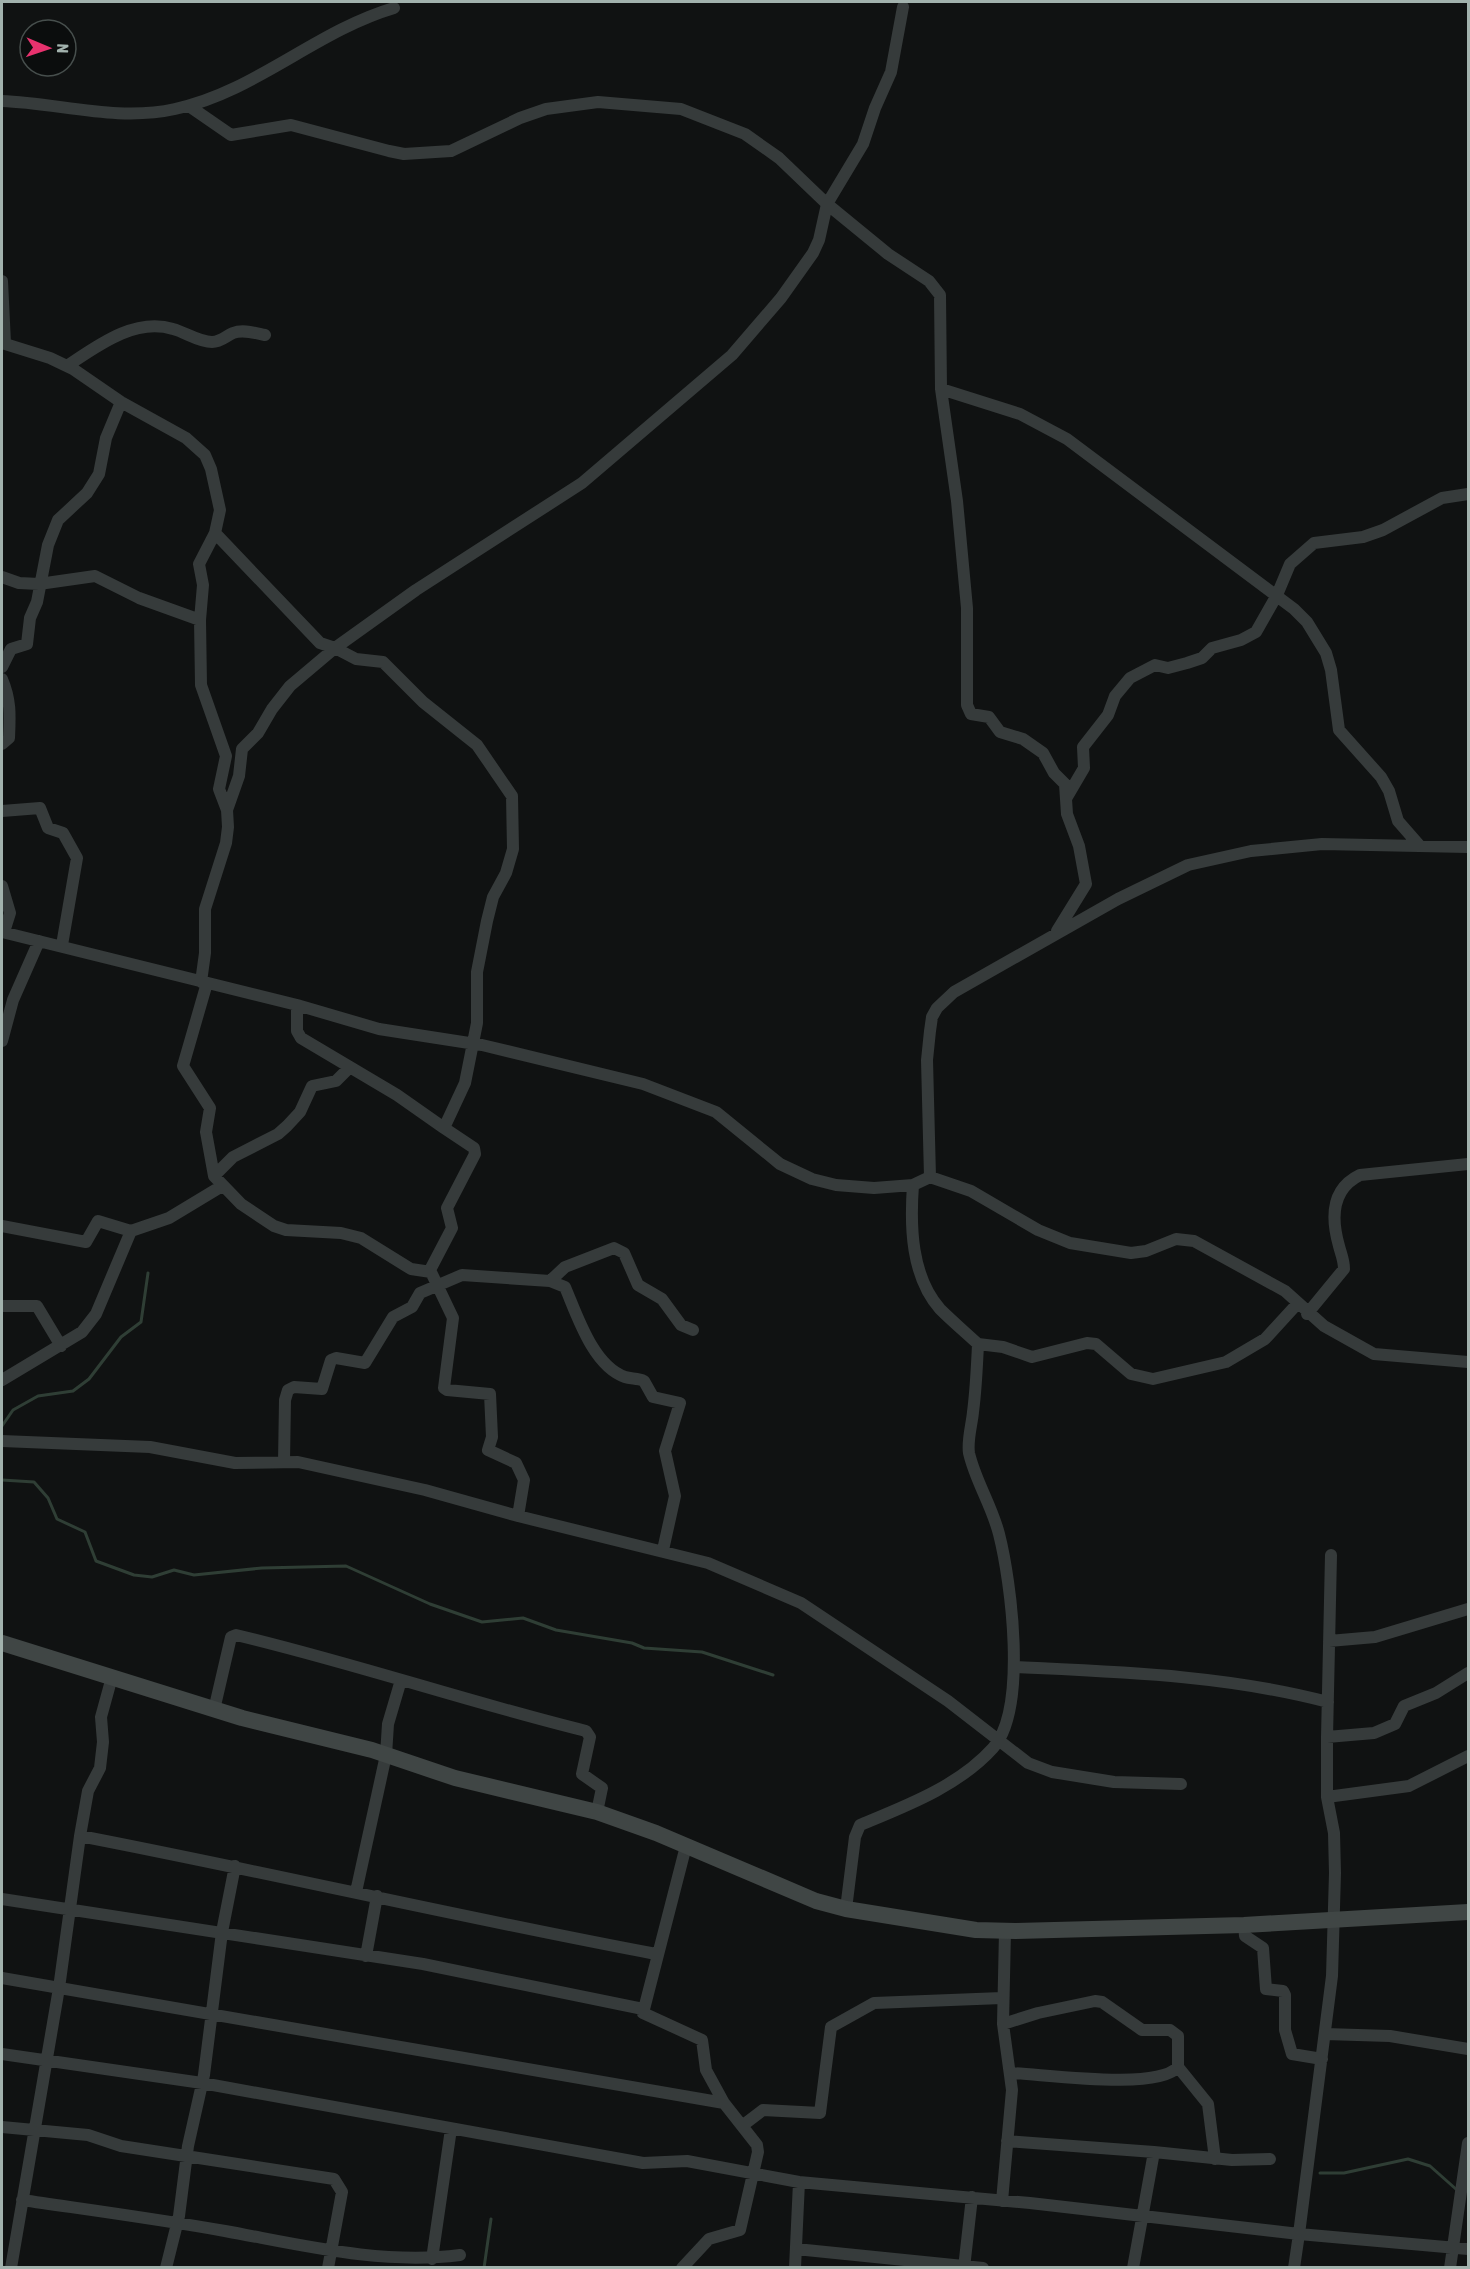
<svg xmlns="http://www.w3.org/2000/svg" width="1470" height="2269" viewBox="0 0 1470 2269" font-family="'Asap Condensed',sans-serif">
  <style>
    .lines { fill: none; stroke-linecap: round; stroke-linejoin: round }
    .stream { stroke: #2f3e35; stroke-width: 3 }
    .street { stroke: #363b3b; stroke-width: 12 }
    .secondary { stroke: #404645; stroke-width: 16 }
  </style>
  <rect width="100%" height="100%" fill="#101212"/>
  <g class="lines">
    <path class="stream" d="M2,1426L13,1410L38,1396L73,1391L89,1379L121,1337L141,1322L148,1273
      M2,1480L34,1482L48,1498L57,1519L85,1532L96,1561L134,1575L152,1577L174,1570L194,1575L262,1568L346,1566L430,1604L482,1622L523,1618L556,1630L632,1643L644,1648L702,1652L773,1675
      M1320,2173H1344L1408,2159L1430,2166L1457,2190
      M484,2268L491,2219"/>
    <path class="street" d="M2,101C59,103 117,122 175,109C255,92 316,31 394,8
      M189,106L231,135L291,125L389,151L404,154L451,151L520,118L546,109L598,102L681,109L745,134L779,158L827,204L888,254L929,281L940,295L941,389L957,501L967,608V705L971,714L989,717L1000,732L1023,739L1043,753L1054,773L1065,784L1067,814L1079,846L1086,884L1057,931
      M2,281L5,343
      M2,343L50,358L73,369L121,402L186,438L205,455L211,469L220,510L215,533L199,564L203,585L200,620L201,685L226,756L219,789L227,810L228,827L226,843L205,909V953L201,982
      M67,366C97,346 135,317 173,329C185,332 199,342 212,342C221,342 226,336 233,333C243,329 255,333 265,335
      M941,389L1020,414L1067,439L1294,609L1307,622L1326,653L1331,670L1339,730L1381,777L1389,791L1398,821L1419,845
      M215,533L320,643L335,648L416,590L582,483L732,355L781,298L813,253L819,240L827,204L863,144L875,108L891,72L903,7
      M2,577L19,583L39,584L95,576L139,598L200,620
      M2,667L11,649L27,644L30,618L37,602L48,545L58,520L87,493L99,474L106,438L121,402
      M2,679C11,700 10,716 9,738L2,744
      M1067,797L1084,768L1083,747L1108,715L1115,696L1130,678L1155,665L1168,668L1187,663L1202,658L1212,648L1241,640L1256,632L1277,595L1290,564L1314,543L1363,537L1383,530L1442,498L1468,494
      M227,810L239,776L242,749L258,733L272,709L290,686L335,648L356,659L383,662L423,702L477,745L512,796L513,849L506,873L493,897L487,921L477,972V1023L465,1083L444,1128L474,1148L475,1154L447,1208L452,1228L430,1270L453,1318L444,1388L447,1390L490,1394L492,1437L488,1450L516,1463L524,1480L518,1516
      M2,811L40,808L48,828L63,833L77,858L62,945
      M2,886L10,913L4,932
      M2,932L297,1005L379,1029L482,1045L643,1084L716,1112L780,1164L812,1179L836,1185L874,1188L913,1185L930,1177L927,1060L930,1031L932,1017L937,1008L954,992L1118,899L1188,865L1251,851L1322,844L1468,847
      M207,983L183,1066L210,1108L206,1132L214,1176L241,1204L274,1226L286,1230L341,1233L361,1238L411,1269L431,1272
      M297,1005V1031L301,1038L397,1095L444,1128
      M2,1041L13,1000L39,941
      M214,1176L233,1157L278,1134L287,1126L300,1112L312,1086L336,1081L350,1067
      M930,1177L971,1191L1038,1230L1070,1243L1131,1253L1146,1251L1176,1239L1194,1241L1285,1291L1324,1326L1374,1354L1468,1362
      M2,1226L86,1242L98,1221L131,1231L169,1218L222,1186
      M550,1281L565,1267L614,1248L624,1253L638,1285L662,1299L681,1325L693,1330
      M2,1306H37L61,1346
      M1307,1314L1344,1269C1344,1260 1341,1254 1339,1246C1331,1218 1331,1189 1360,1175L1468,1164
      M978,1344L1003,1347L1032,1357L1087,1343L1096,1344L1131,1374L1153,1379L1226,1362L1265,1339L1298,1303
      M2,1380L82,1332L96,1314L131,1231
      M2,1441L150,1447L235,1463L298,1462L425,1490L518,1516L708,1563L801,1603L948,1701L1028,1763L1052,1772L1114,1782L1181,1784
      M284,1462L285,1400L288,1390L294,1387L322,1389L331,1360L336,1358L365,1363L393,1317L412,1307L420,1293L462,1275L550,1281L565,1287C577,1315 593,1366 625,1377C631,1379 638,1378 644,1381L653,1397L680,1403L665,1451L675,1496L663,1550
      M1331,1555L1327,1737V1797L1334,1833L1335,1873L1332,1976L1299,2234L1468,2249
      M1329,1641L1375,1637L1468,1609
      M1014,1667C1120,1672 1225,1675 1328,1702
      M214,1710L231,1637L236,1635C354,1663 468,1702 586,1731L590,1737L582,1774L602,1788L597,1812
      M1327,1737L1374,1733L1395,1724L1404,1706L1436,1693L1468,1673
      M1327,1797L1409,1786L1468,1756
      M80,1836C272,1873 463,1918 656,1954
      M356,1892L386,1755L388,1724L401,1680
      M2,1899L423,1964L643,2009
      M846,1909L855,1837L860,1825C906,1806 959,1786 993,1748C1028,1709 1011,1581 999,1534C992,1506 975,1480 969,1453C967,1440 972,1424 973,1412C976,1389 977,1367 978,1344C965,1332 952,1321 940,1309C911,1276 910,1226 913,1185
      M1244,1925L1245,1936L1263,1948L1266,1989L1283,1991L1285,1995V2030L1292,2054L1322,2059
      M366,1956L377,1896
      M2,1978L724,2103
      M1003,2024L1038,2013L1095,2001L1102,2002L1142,2030H1170L1178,2036V2067C1157,2091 1043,2074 1010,2073
      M1325,2034L1390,2036L1468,2049
      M2,2054L202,2083L643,2163L687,2161L799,2182L1030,2203L1299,2234L1294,2268
      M1178,2067L1208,2104L1215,2159
      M742,2126L763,2110L820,2113L831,2027L874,2003L1002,1998
      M2,2127L88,2135L121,2146L334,2179L342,2192L328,2268
      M1007,2141L1154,2152L1133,2268
      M1154,2152L1232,2160L1270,2159
      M22,2200C90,2210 158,2219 225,2231C302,2245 381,2265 460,2255
      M1002,2201L1012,2090L1003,2024L1005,1931
      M796,2249L983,2268
      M432,2259L451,2129
      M11,2268L59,1988L80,1836L88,1791L100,1768L103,1742L101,1717L112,1677
      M166,2268L179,2216L188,2146L204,2075L222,1932L235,1866
      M682,2268L709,2239L740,2230L758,2152L757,2145L724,2103L706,2070L702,2040L643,2013L686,1846
      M795,2268L799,2182
      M964,2268L972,2197
      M1450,2268L1468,2143"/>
    <path class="secondary" d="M2,1643L242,1718L372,1750L455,1778L597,1812L656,1833L816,1901L846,1909L976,1930L1015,1931L1244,1925L1468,1912"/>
  </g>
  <rect width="1470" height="2269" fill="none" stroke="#a2b2ad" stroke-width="6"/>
  <g transform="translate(48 48) rotate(92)"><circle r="28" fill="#0b0d0d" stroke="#474f4d" stroke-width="1.5"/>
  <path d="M0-4.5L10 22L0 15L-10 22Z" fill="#e8326e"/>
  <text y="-9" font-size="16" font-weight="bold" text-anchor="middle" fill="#a2b2ad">N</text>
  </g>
</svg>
